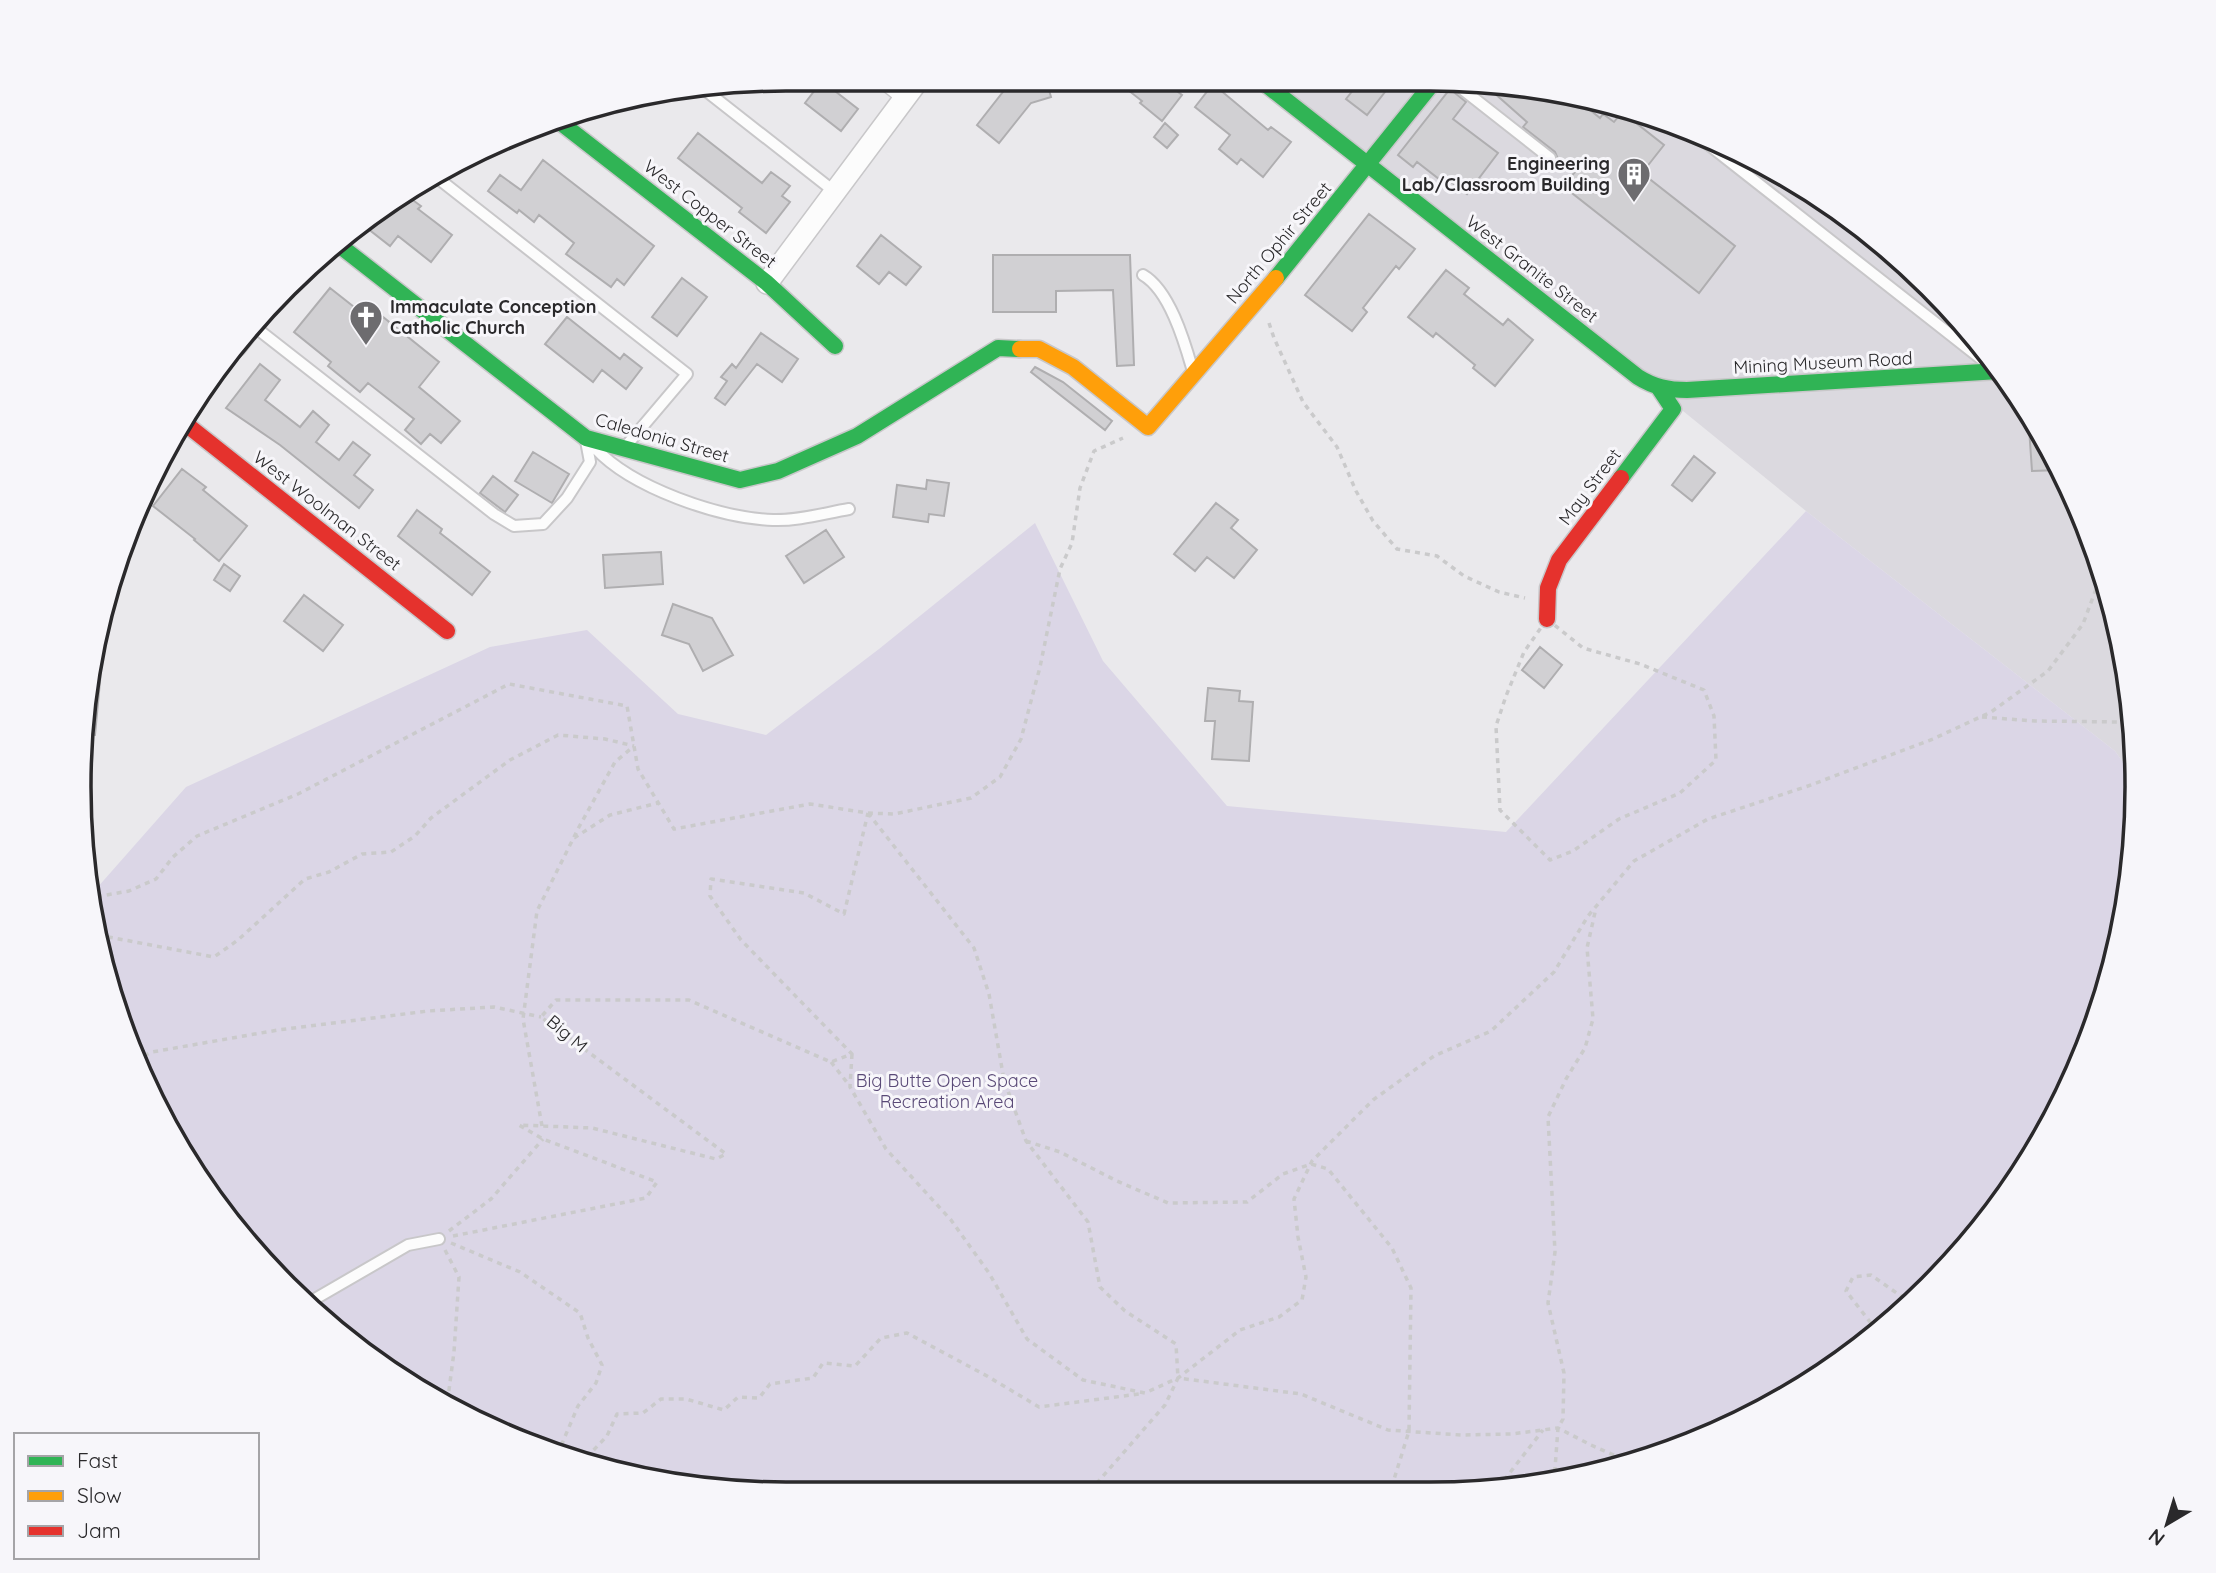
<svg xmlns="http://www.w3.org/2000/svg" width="2216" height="1573" viewBox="0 0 2216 1573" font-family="Quicksand,sans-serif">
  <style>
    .built { fill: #dbd9df }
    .green { fill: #dbd6e6 }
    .building { fill: #d1d0d3; stroke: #afaeb0; stroke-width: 2 }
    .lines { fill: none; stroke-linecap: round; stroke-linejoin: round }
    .lane-casing { stroke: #c8c7c9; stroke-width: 14 }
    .street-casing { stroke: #c8c7c9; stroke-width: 24 }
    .fast-casing { stroke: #c8c7c9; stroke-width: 19 }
    .slow-casing { stroke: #c8c7c9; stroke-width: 19 }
    .jam-casing { stroke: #c8c7c9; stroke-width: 19 }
    .path { stroke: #cacacb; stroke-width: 3.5; stroke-dasharray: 5 5; stroke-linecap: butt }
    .lane { stroke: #fcfcfc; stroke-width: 10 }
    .street { stroke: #fcfcfc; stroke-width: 21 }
    .fast { stroke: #30b455; stroke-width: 16 }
    .slow { stroke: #ff9f0a; stroke-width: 16 }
    .jam { stroke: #e5322d; stroke-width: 16 }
    .labels { text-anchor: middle; stroke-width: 6; stroke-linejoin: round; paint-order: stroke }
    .poi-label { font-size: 18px; font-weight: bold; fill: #2a292b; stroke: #f7f6fa; text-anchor: end }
    .street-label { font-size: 18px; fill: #2a292b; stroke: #f7f6fa }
    .park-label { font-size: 18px; fill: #594977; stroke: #f7f6fa }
    .rim { fill: none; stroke: #2a292b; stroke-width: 3.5 }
  </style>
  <rect width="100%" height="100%" fill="#eae9ec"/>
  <path class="built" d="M1259,79H1430L1568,92L1700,132L1784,174L1896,254L1961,320L2042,432L2100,559L2131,694L2134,778L2115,751L1806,511L1651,385Z"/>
  <path class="green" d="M1806,511L2115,751L2134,778L2136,832L2113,969L2064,1099L1991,1217L1896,1318L1742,1421L1613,1470L1522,1488L741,1493L604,1470L474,1421L356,1348L255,1253L152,1099L116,1014L89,897L186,787L490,647L587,630L678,714L766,735L879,649L1035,523L1103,661L1227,806L1506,832Z"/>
  <path class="building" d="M1025,79H1046L1051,97L1031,103L999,143L977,125L1010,83Z
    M1114,79H1161L1182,95L1162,121L1140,103L1142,101Z
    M1362,79H1395L1367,115L1346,99Z
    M822,81L858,109L841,131L805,103Z
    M1213,84L1268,130L1271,127L1291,142L1263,177L1241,159L1237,164L1219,149L1230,135L1195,107Z
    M1484,84L1568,92L1600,118L1603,114L1614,122L1622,112L1664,145L1642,173L1735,246L1699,293L1563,186L1575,172L1558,159L1555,152L1523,127L1527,122Z
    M1450,89L1466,102L1453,119L1498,153L1467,194L1451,182L1448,186L1417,162L1413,167L1398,155Z
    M1165,123L1178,135L1167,148L1154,137Z
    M698,133L762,183L771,172L790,186L782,196L790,202L766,233L739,212L742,208L678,158Z
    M543,160L654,246L624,285L617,279L611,287L566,254L574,243L539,215L534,222L519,210L517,213L488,191L500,175L521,190Z
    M403,193L421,206L418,209L452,235L431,262L398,236L390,246L367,228L383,208Z
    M1369,214L1415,249L1399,269L1396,266L1363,308L1367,312L1352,331L1305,295Z
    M881,235L921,267L906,285L889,272L879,284L857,266Z
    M993,255H1130L1134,365L1117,366L1113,290L1056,291V312H993Z
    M1446,270L1469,288L1464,294L1503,325L1508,319L1533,340L1495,386L1473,368L1475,365L1436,333L1433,337L1408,317Z
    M682,278L707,297L677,336L652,317Z
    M330,288L377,325L383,317L439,362L419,387L460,421L441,443L430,434L421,444L405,430L414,419L368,383L360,392L328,366L331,362L294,332Z
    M567,317L620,359L624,354L642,368L626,389L602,370L593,382L545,344Z
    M761,333L798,359L782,382L757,364L725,405L715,398L727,381L721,377L732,364L736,368Z
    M260,364L280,380L265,400L300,427L313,411L329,425L316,442L339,460L353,442L370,455L354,475L373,490L359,508L280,445L226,408Z
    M1035,367L1063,382L1112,421L1105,430L1031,372Z
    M2028,413L2042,432L2059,470L2032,471Z
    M533,452L569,474L552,503L515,481Z
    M1694,456L1715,473L1692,501L1672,485Z
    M182,469L206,487L203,490L247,526L219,561L194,540L195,539L153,506Z
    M493,476L518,495L505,512L480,493Z
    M927,480L949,483L944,516L929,514L928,522L893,517L897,485L926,489Z
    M1216,503L1238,520L1231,528L1257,550L1234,578L1207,557L1195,571L1174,554Z
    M417,510L442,529L440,533L490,572L472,595L398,536Z
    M826,530L844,557L804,583L786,556Z
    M661,552L663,584L605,588L603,555Z
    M224,564L240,576L230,591L214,580Z
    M304,595L343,625L323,651L284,621Z
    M673,604L712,618L733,655L703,671L689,644L662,635Z
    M1540,647L1562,665L1544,688L1522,670Z
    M94,658L102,660L95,735L85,734V695Z
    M1208,688L1240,691L1239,701L1253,702L1249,761L1212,759L1215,721H1205Z"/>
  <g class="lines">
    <defs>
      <path id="lane" d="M1452,81L1550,158
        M705,90L835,192
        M1690,130L1989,365
        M435,176L687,374L626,446
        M1143,275C1169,290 1184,340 1192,368
        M251,324L494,514L514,526L543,524L567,498L590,462L586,441
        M595,448C632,488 719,518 773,520C798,521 825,513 849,509
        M308,1303L408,1245L439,1239"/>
      <path id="street" d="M886,79L906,95
        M767,283L919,79
        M236,346L260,315"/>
      <path id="fast" d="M1259,79L1638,377C1654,387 1668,390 1687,390L1999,371
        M556,119L767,283L835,346
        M339,245L586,438L740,480L778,471L857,436L998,348L1020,349
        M1276,278L1436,79
        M1621,478L1673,409L1659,388"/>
      <path id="slow" d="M1020,349H1039L1073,367L1148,427L1276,278"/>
      <path id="jam" d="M182,421L447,631
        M1547,619L1548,588L1559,560L1621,478"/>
    </defs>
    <use href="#lane" class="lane-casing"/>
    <use href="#street" class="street-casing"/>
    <use href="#fast" class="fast-casing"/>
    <use href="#slow" class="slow-casing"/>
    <use href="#jam" class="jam-casing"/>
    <path class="path" d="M1269,323L1274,338L1303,402L1337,447L1356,491L1373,521L1397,549L1437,556L1464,576L1499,592L1525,598
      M1547,619L1583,648L1640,664L1704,690L1714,716L1716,760L1680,793L1619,819L1573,851L1550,860L1500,810L1496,726L1506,696L1524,652Z
      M1982,717L2035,721L2120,722L2132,715
      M868,813L974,948L989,994L1004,1080L1026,1141L1088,1222L1100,1287L1125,1311L1176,1344L1178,1378
      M574,838L610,815L658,803
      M91,906L101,896L129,891L156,879L173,857L197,836L298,794L509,684L627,706L638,769L674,829L810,804L868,813L894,814L971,798L1000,777L1021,739L1040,667L1060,569L1072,543L1080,488L1094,451L1123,438
      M98,935L214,957L238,940L305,879L329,872L362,854L391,852L415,836L431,818L510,760L558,735L605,739L634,746
      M852,1054L850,1087L886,1149L951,1220L989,1273L1027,1339L1083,1380L1145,1393L1178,1378L1240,1330L1279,1317L1302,1300L1306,1277L1298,1237L1294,1199L1312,1161L1373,1100L1434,1056L1491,1031L1554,972L1588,916L1634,861L1708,819L1808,786L1933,739L1991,712L2048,671L2083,624L2099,581
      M135,1060L152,1052L278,1030L428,1011L494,1007L541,1017
      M831,1062L849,1085
      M542,1126L523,1019L537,911L579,827L615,762L634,746
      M1026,1141L1060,1152L1117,1181L1168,1203L1247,1202L1283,1174L1311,1164L1328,1169L1392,1248L1411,1288L1409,1431L1391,1489
      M449,1231L491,1199L543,1139
      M453,1236L646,1198L657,1182L543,1139L519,1125L592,1128L716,1159L726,1154L541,1017L556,1000H689L831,1062L852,1054L741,940L710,896L711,879L804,893L844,914L868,813
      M451,1243L520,1272L580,1313L588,1338L602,1365L596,1383L578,1406L558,1453
      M445,1250L459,1277L454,1352L447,1405
      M1877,1331L1846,1291L1853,1277L1871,1275L1911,1303
      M578,1461L584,1460L607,1436L617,1414L643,1413L661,1399H686L724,1410L738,1397L759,1398L770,1384L813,1378L823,1363L855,1366L881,1338L907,1333L987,1376L1039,1407L1139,1394
      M1554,1482L1558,1428L1563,1419L1564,1373L1548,1303L1555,1252L1548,1117L1566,1079L1585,1048L1593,1019L1587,948L1596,908
      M1498,1488L1543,1430
      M1090,1491L1165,1405L1178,1378L1301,1394L1388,1430L1461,1435L1511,1434L1558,1428L1591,1445L1632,1463"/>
    <use href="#lane" class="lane"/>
    <use href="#street" class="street"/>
    <use href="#fast" class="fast"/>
    <use href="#slow" class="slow"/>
    <use href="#jam" class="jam"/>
  </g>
  <defs>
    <symbol id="building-pin" viewBox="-11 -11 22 30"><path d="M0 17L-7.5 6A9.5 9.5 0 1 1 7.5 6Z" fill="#6d6c6f" stroke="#f7f6fa"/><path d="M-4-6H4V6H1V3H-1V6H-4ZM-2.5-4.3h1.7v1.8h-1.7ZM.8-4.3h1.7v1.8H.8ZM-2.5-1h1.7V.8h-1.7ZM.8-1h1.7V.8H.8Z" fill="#fff"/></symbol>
    <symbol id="church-pin" viewBox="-11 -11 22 30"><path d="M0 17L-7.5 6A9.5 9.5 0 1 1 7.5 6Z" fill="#6d6c6f" stroke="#f7f6fa"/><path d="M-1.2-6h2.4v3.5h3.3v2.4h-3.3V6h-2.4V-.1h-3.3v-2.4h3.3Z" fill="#fff"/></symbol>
  </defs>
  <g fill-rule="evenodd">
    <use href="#building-pin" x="1615" y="155" width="38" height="52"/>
    <use href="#church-pin" x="347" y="298" width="38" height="52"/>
  </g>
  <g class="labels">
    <g class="poi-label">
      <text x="1610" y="170">Engineering<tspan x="1610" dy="21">Lab/Classroom Building</tspan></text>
      <text x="390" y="313" text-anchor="start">Immaculate Conception<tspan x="390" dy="21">Catholic Church</tspan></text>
    </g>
    <g class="street-label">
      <text transform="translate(710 214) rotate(38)" y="6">West Copper Street</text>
      <text transform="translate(1279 243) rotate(-50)" y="6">North Ophir Street</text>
      <text transform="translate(1532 269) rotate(38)" y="6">West Granite Street</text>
      <text transform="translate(1823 363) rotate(-3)" y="6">Mining Museum Road</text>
      <text transform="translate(662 438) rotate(16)" y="6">Caledonia Street</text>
      <text transform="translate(1590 487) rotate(-53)" y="6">May Street</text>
      <text transform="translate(327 511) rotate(38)" y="6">West Woolman Street</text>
      <text transform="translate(567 1034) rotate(40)" y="6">Big M</text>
    </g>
    <g class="park-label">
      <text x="947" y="1087">Big Butte Open Space<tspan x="947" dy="21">Recreation Area</tspan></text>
    </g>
  </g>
  <path d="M0 0H2216V1573H0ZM786 91H1430A695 695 0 0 1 2125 786V787A695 695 0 0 1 1430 1482H786A695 695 0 0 1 91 787V786A695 695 0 0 1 786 91Z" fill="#f7f6fa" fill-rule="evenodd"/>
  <path class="rim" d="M786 91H1430A695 695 0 0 1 2125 786V787A695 695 0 0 1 1430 1482H786A695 695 0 0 1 91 787V786A695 695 0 0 1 786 91Z"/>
  <rect x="14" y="1433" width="245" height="126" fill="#f7f6fa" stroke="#a5a4a7" stroke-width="2"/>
  <rect x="28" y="1456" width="35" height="10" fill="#30b455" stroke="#a5a4a7" stroke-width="2"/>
  <text x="77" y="1468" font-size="21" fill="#2a292b">Fast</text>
  <rect x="28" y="1491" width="35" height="10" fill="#ff9f0a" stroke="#a5a4a7" stroke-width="2"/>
  <text x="77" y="1503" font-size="21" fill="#2a292b">Slow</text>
  <rect x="28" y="1526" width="35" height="10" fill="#e5322d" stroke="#a5a4a7" stroke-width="2"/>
  <text x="77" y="1538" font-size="21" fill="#2a292b">Jam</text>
  <g transform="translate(2167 1524) rotate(218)" stroke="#f7f6fa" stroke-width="5" paint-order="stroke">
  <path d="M0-5L12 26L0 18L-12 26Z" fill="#2a292b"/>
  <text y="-10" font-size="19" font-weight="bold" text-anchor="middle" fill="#2a292b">N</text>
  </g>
</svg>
